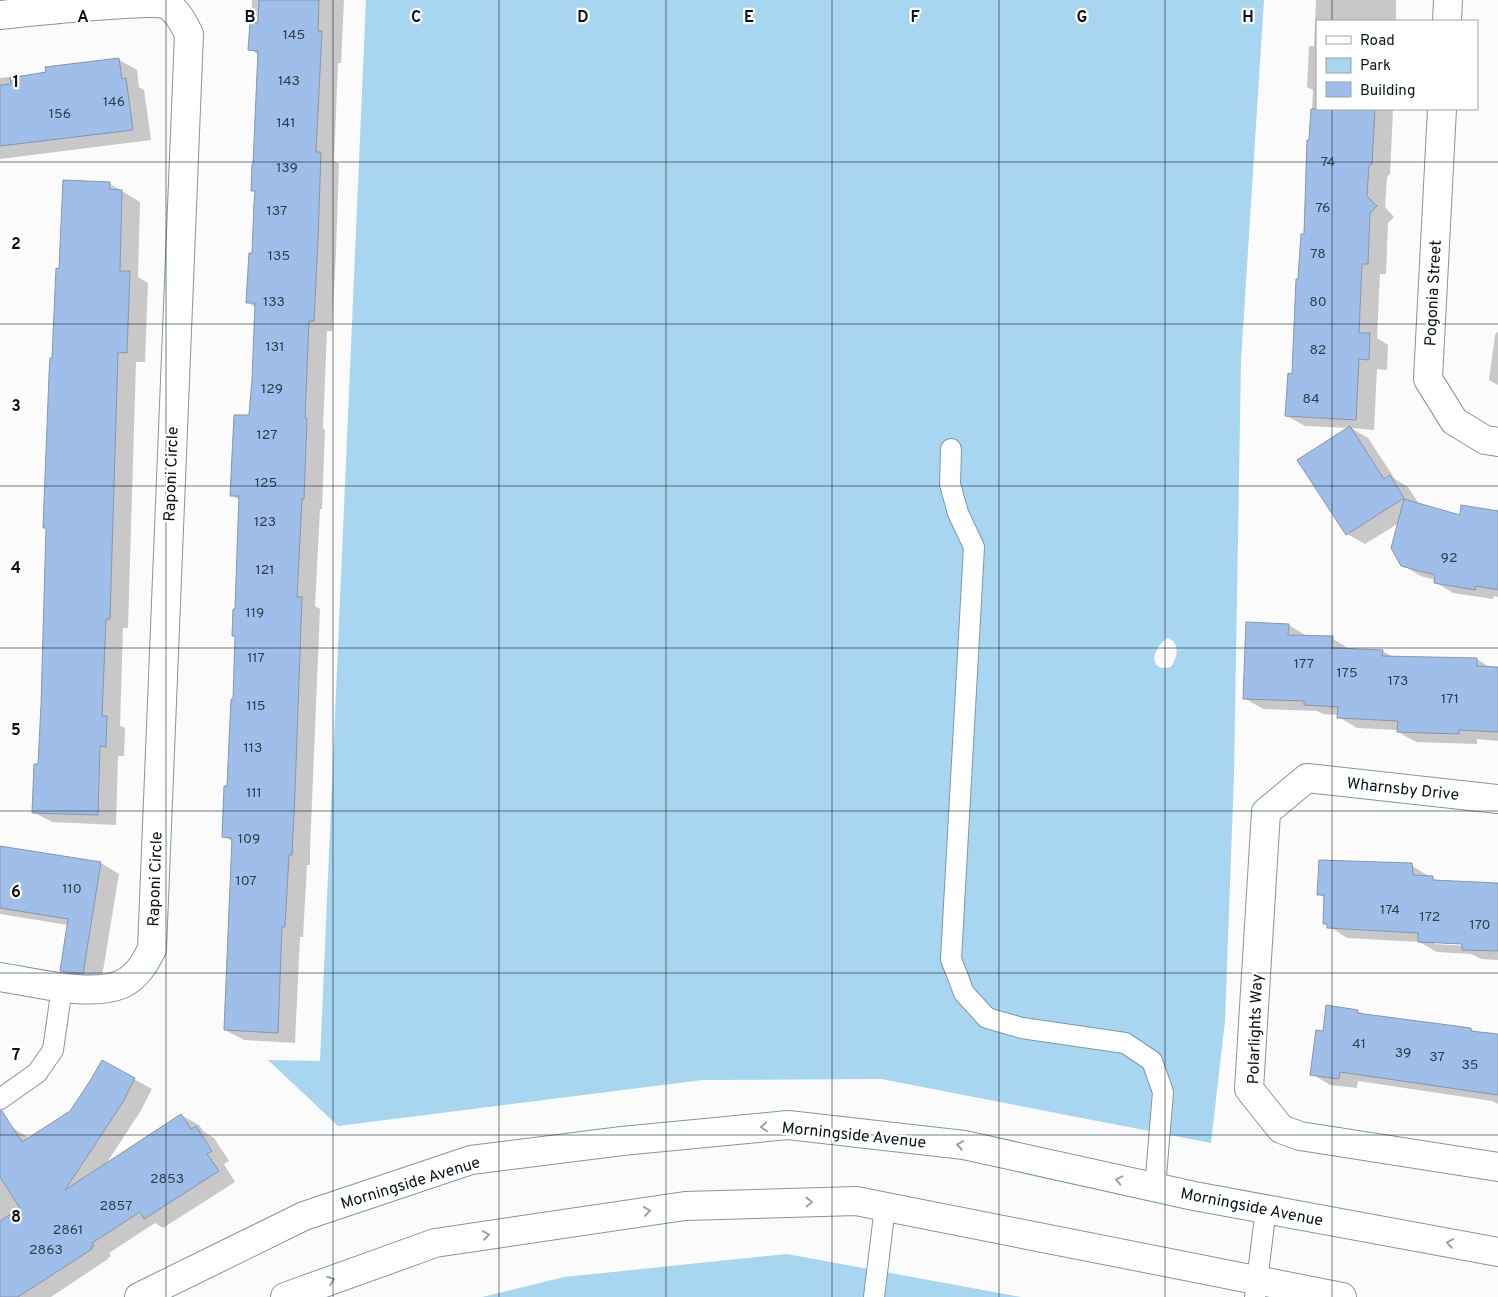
<svg xmlns="http://www.w3.org/2000/svg" width="1498" height="1297" viewBox="0 0 1498 1297" font-family="Overpass,sans-serif">
  <style>
    .green { fill: #a8d6f0; fill-rule: evenodd }
    .shadow { fill: #0003; fill-rule: evenodd }
    .building { fill: #9fbeea; stroke: #8696ad }
    .lines { fill: none; stroke-linecap: round; stroke-linejoin: round }
    .lane-casing { stroke: #7d98a8; stroke-width: 22 }
    .street-casing { stroke: #7d98a8; stroke-width: 30 }
    .secondary-casing { stroke: #7d98a8; stroke-width: 30 }
    .lane { stroke: #fff; stroke-width: 20 }
    .street { stroke: #fff; stroke-width: 28 }
    .secondary { stroke: #fff; stroke-width: 28 }
    .oneway { stroke: #9da1a3 }
    .grid { fill: none; stroke: #091319; stroke-width: 1; stroke-opacity: 0.55 }
    .labels { text-anchor: middle; stroke-width: 4.5; stroke-linejoin: round; paint-order: stroke }
    .number-label { font-size: 14px; fill: #2e3e4d }
    .street-label { font-size: 16px; fill: #091319; stroke: #fff }
    .grid-label { font-size: 16px; text-anchor: middle; font-weight: bold; fill: #091319; stroke: #fff; stroke-width: 4.5; stroke-linejoin: round; paint-order: stroke }
  </style>
  <rect width="100%" height="100%" fill="#fbfbfb"/>
  <path class="green" d="M366,0H1264L1241,360L1234,775L1225,1021L1211,1143L881,1079L703,1080L338,1126L268,1060L320,1061ZM1168,638C1181,644 1177,658 1171,667C1146,673 1153,646 1168,638Z
    M787,1254L1021,1297H482L564,1277Z"/>
  <path class="shadow" d="M252,0H344L341,63H338L334,161L339,164L336,251L332,331H327L323,428L325,430L322,509H320L315,606L320,609L310,849V865H307L303,937H300L295,1043L244,1040L225,1030L233,842L223,836L234,700L237,637L233,635L236,610L240,500L231,495L251,416L256,308L247,302L253,255L256,193L252,190L254,165L259,55L250,49Z
    M1316,0H1396V21H1317V109H1393L1390,174L1387,177L1385,207L1394,217L1388,223L1386,274H1380L1377,338L1388,345L1387,370L1377,369L1374,430L1351,428L1368,438L1395,479L1408,487L1419,504L1461,516L1497,512L1498,508V597L1494,596L1493,599L1453,593L1435,582V580L1421,576L1402,565L1399,523L1365,544L1347,534L1349,428L1305,426L1287,416L1293,375L1300,281L1305,236L1313,90L1307,87L1309,46H1314Z
    M119,60L137,70L139,87L144,90L151,140L0,159V78L47,73Z
    M109,183L140,202L138,277L148,283L145,362H136L128,628H123L120,726L125,728L124,756H118L116,825L52,822L33,812L40,766L53,359L61,270Z
    M1498,331V385L1489,380L1495,335Z
    M1289,625L1307,636L1332,638L1351,650L1382,651L1394,657L1477,659L1491,668H1498V741L1477,739V744L1416,742L1398,732V730L1357,728L1339,717V715L1323,714L1317,711L1263,709L1244,698Z
    M0,848L101,863L119,874L101,983L79,981L61,971L68,925L0,914Z
    M1411,865L1430,877L1441,882L1498,883V960L1481,959L1471,954L1437,952L1419,942L1347,938L1324,923L1325,898L1318,894ZM1433,942L1468,943V946L1435,944Z
    M1357,1011L1364,1015L1471,1029L1477,1033L1498,1035V1104L1492,1101L1358,1081L1357,1088L1330,1085L1312,1074L1324,1032Z
    M134,1079L152,1089L140,1112L106,1164L181,1115L199,1125L203,1131L214,1138L229,1161L224,1164L235,1182L163,1228L155,1223L109,1253L111,1256L108,1258V1259L51,1297H0V1136L12,1128L30,1138Z"/>
  <path class="building" d="M259,0H319L318,31H322L316,152H321L318,240L314,321H309L305,418H307L304,499H302L297,597H302L295,792L292,855H289L285,927H282L278,1033L224,1030L232,838L222,837L224,786H227L231,699H233L235,636H232L233,609H235L239,496H230L234,415H249L252,380L255,303H246L249,253H252L254,204L255,191H251L252,164H253L258,51L248,50L250,23H258Z
    M119,58L122,79L126,78L133,130L0,146V85L11,84L10,78L46,72L45,67Z
    M1311,109H1375L1372,164L1369,166L1367,196L1377,206L1370,213L1368,264H1362L1359,333H1370L1369,360L1359,359L1356,420L1285,416L1288,373L1292,374L1296,279H1298L1301,234H1304L1307,140H1309Z
    M63,180L110,182L109,189L122,190L120,271H130L127,353L118,352L110,619H106L102,716H107L106,747L100,746L98,815L32,813L34,764H38L41,705L46,528H43L49,375L50,358H52L56,268L59,269Z
    M1350,426L1384,479L1390,475L1404,498L1346,535L1297,460Z
    M1404,499L1460,515L1461,505L1498,511V590L1476,586L1475,590L1434,583L1435,575L1401,566L1391,548Z
    M1246,622L1289,624L1288,635L1333,636L1332,648L1383,650L1382,656L1477,658V666L1498,667V732L1459,730V734L1397,732L1398,721L1337,718L1338,707L1304,705V701L1243,699Z
    M0,846L101,862L83,974L60,971L68,919L0,908Z
    M1319,860L1412,863L1413,875L1433,876V880L1498,883V951L1462,950V944L1418,942V933L1327,928V924H1323L1324,895H1317Z
    M1326,1005L1358,1010L1357,1013L1471,1028V1031L1498,1034V1095L1340,1072L1339,1079L1310,1075L1316,1030L1323,1031Z
    M102,1060L135,1078L123,1102L65,1190L181,1114L191,1129L196,1126L212,1151L207,1154L219,1171L144,1219L140,1212L92,1243L94,1246L91,1247L92,1249L18,1297H0V1221L20,1208L0,1177V1111H2L22,1142L70,1111L90,1081Z"/>
  <g class="lines">
    <defs>
      <path id="lane" d="M951,449L950,484L958,513L974,547L951,959L964,993L987,1018L1022,1028L1125,1043L1152,1061L1163,1092L1155,1188
        M0,1099L37,1073L53,1050L62,987
        M874,1297L885,1207
        M1255,1297L1266,1209"/>
      <path id="street" d="M0,15C29,12 145,0 166,4C178,11 183,23 189,34L152,949C145,963 137,977 122,984C91,998 34,982 0,977
        M1447,21L1448,0
        M1442,109L1428,379L1454,421L1485,440L1498,442
        M1498,799L1307,778L1266,812L1249,1089L1281,1129L1300,1136L1498,1167"/>
      <path id="secondary" d="M139,1297L304,1216L471,1160L622,1141L788,1125L964,1145L1194,1196L1498,1252
        M285,1297L435,1243L685,1206L856,1201L1342,1297"/>
    </defs>
    <use href="#lane" class="lane-casing"/>
    <use href="#street" class="street-casing"/>
    <use href="#secondary" class="secondary-casing"/>
    <use href="#lane" class="lane"/>
    <use href="#street" class="street"/>
    <use href="#secondary" class="secondary"/>
  </g>
  <defs><path id="oneway-chevron" d="M-2-3.5L2.5 0L-2 3.5" fill="none" stroke-width="1.6" stroke-linecap="round" stroke-linejoin="round" transform="scale(1.25)"/></defs>
  <g class="oneway">
    <use href="#oneway-chevron" transform="translate(764 1127) rotate(175)"/>
    <use href="#oneway-chevron" transform="translate(960 1145) rotate(-172)"/>
    <use href="#oneway-chevron" transform="translate(1119 1180) rotate(-167)"/>
    <use href="#oneway-chevron" transform="translate(809 1202) rotate(-1)"/>
    <use href="#oneway-chevron" transform="translate(647 1211) rotate(-8)"/>
    <use href="#oneway-chevron" transform="translate(486 1235) rotate(-8)"/>
    <use href="#oneway-chevron" transform="translate(1450 1243) rotate(-170)"/>
    <use href="#oneway-chevron" transform="translate(331 1280) rotate(-20)"/>
  </g>
  <path class="grid" d="M166,0V1297M333,0V1297M499,0V1297M666,0V1297M832,0V1297M999,0V1297M1165,0V1297M1332,0V21M1332,109V1297M0,162H1498M0,324H1498M0,486H1498M0,648H1498M0,811H1498M0,973H1498M0,1135H1498"/>
  <g class="labels">
    <g class="number-label">
      <text x="294" y="39">145</text>
      <text x="289" y="85">143</text>
      <text x="114" y="106">146</text>
      <text x="60" y="118">156</text>
      <text x="286" y="127">141</text>
      <text x="1328" y="166">74</text>
      <text x="287" y="172">139</text>
      <text x="1323" y="212">76</text>
      <text x="277" y="215">137</text>
      <text x="1318" y="258">78</text>
      <text x="279" y="260">135</text>
      <text x="274" y="306">133</text>
      <text x="1318" y="306">80</text>
      <text x="275" y="351">131</text>
      <text x="1318" y="354">82</text>
      <text x="272" y="393">129</text>
      <text x="1311" y="403">84</text>
      <text x="267" y="439">127</text>
      <text x="266" y="487">125</text>
      <text x="265" y="526">123</text>
      <text x="1449" y="562">92</text>
      <text x="265" y="574">121</text>
      <text x="255" y="617">119</text>
      <text x="256" y="662">117</text>
      <text x="1304" y="668">177</text>
      <text x="1347" y="677">175</text>
      <text x="1398" y="685">173</text>
      <text x="1450" y="703">171</text>
      <text x="256" y="710">115</text>
      <text x="253" y="752">113</text>
      <text x="254" y="797">111</text>
      <text x="249" y="843">109</text>
      <text x="246" y="885">107</text>
      <text x="72" y="893">110</text>
      <text x="1390" y="914">174</text>
      <text x="1430" y="921">172</text>
      <text x="1480" y="929">170</text>
      <text x="1359" y="1048">41</text>
      <text x="1403" y="1057">39</text>
      <text x="1437" y="1061">37</text>
      <text x="1470" y="1069">35</text>
      <text x="167" y="1183">2853</text>
      <text x="116" y="1210">2857</text>
      <text x="68" y="1234">2861</text>
      <text x="46" y="1254">2863</text>
    </g>
    <g class="street-label">
      <text transform="translate(1432 293) rotate(-87)" y="6">Pogonia Street</text>
      <text transform="translate(170 474) rotate(-88)" y="6">Raponi Circle</text>
      <text transform="translate(1403 788) rotate(6)" y="6">Wharnsby Drive</text>
      <text transform="translate(154 879) rotate(-88)" y="6">Raponi Circle</text>
      <text transform="translate(1254 1029) rotate(-88)" y="6">Polarlights Way</text>
      <text transform="translate(854 1134) rotate(6)" y="6">Morningside Avenue</text>
      <text transform="translate(410 1182) rotate(-17)" y="6">Morningside Avenue</text>
      <text transform="translate(1252 1206) rotate(11)" y="6">Morningside Avenue</text>
    </g>
  </g>
  <g class="grid-label">
    <text x="83" y="22">A</text>
    <text x="250" y="22">B</text>
    <text x="416" y="22">C</text>
    <text x="583" y="22">D</text>
    <text x="749" y="22">E</text>
    <text x="915" y="22">F</text>
    <text x="1082" y="22">G</text>
    <text x="1248" y="22">H</text>
    <text x="16" y="87">1</text>
    <text x="16" y="249">2</text>
    <text x="16" y="411">3</text>
    <text x="16" y="573">4</text>
    <text x="16" y="735">5</text>
    <text x="16" y="897">6</text>
    <text x="16" y="1060">7</text>
    <text x="16" y="1222">8</text>
  </g>
  <rect x="1316" y="20" width="162" height="90" fill="#ffffff" stroke="#9da1a3"/>
  <rect x="1326" y="36" width="25" height="8" fill="#ffffff" stroke="#9da1a3"/>
  <text x="1360" y="45" font-size="15" fill="#091319">Road</text>
  <rect x="1326" y="58" width="25" height="15" fill="#a8d6f0" stroke="#9da1a3"/>
  <text x="1360" y="70" font-size="15" fill="#091319">Park</text>
  <rect x="1326" y="82" width="25" height="15" fill="#9fbeea" stroke="#9da1a3"/>
  <text x="1360" y="95" font-size="15" fill="#091319">Building</text>
</svg>
